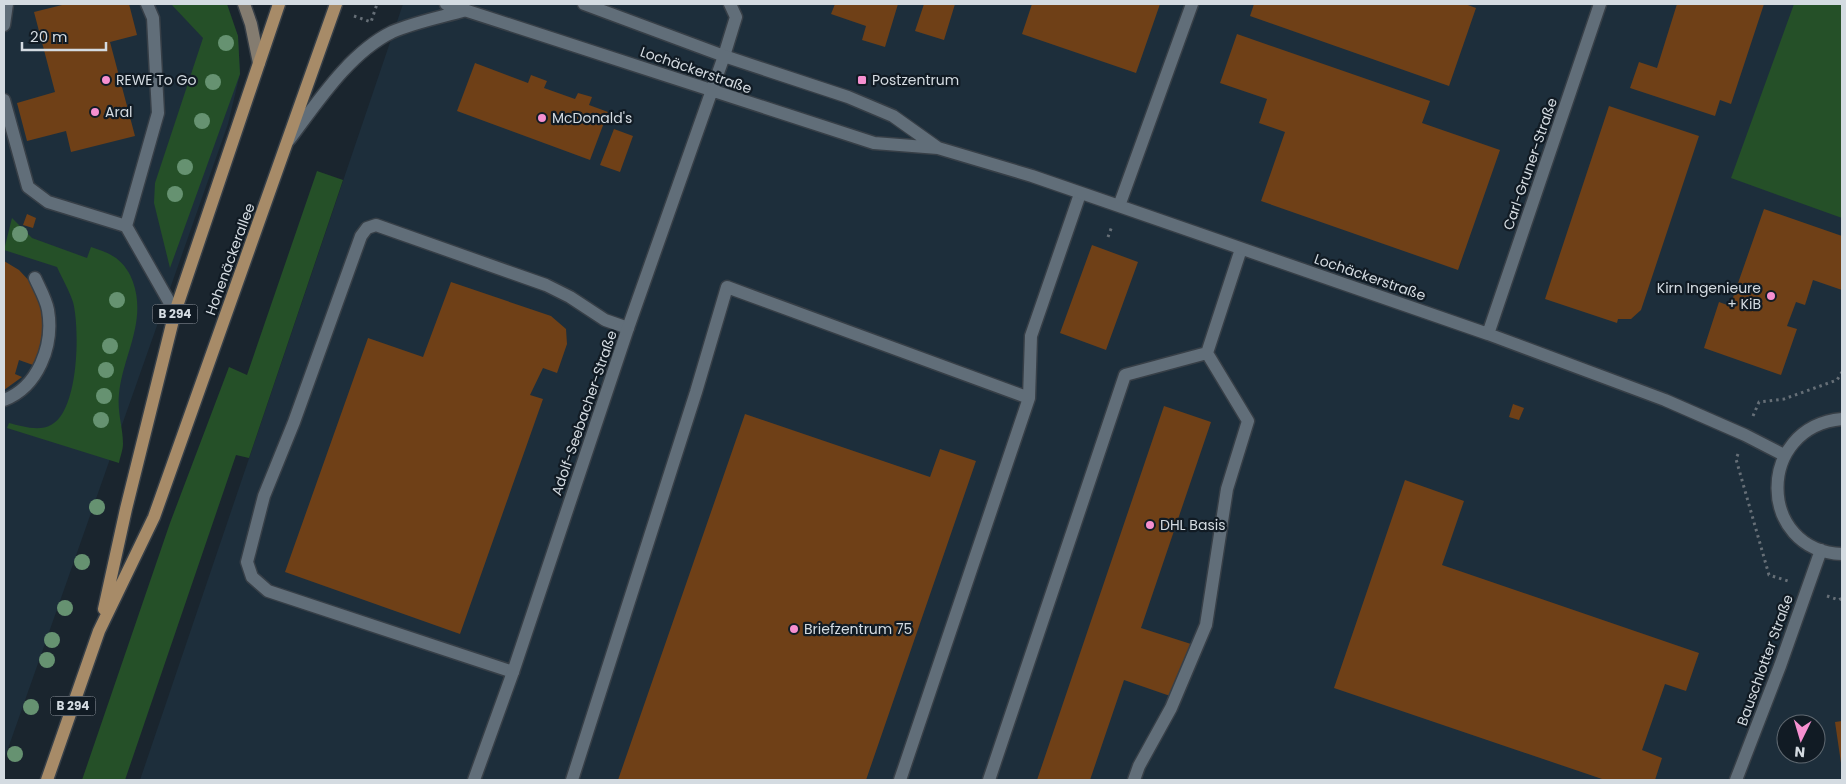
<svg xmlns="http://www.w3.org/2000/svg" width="1846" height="784" viewBox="0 0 1846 784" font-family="Poppins,sans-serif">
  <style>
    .built { fill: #1d2e3b; fill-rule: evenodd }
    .green { fill: #255028 }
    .building { fill: #6f4017 }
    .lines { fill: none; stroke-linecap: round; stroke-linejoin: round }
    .lane-casing { stroke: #373f47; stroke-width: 15 }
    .street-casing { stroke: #373f47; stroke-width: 15 }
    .secondary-casing { stroke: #373f47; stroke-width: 15 }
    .primary-casing { stroke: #373f47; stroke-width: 15 }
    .path { stroke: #666f77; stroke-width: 3; stroke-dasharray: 2.5 4; stroke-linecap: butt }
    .lane { stroke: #616e79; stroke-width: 12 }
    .street { stroke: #616e79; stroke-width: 12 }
    .secondary { stroke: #847c70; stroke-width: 12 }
    .primary { stroke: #a78b68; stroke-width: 12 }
    .tree { fill: #669271 }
    .poi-dot { fill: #f690d0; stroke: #111b24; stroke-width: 2 }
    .labels { text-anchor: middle; stroke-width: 4.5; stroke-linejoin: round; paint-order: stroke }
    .shield { fill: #111b24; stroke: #9aa1a8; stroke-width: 1 }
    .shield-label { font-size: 12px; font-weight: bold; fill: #d4dbe1 }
    .street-label { font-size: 14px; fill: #d4dbe1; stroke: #111b24 }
    .poi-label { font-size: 14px; fill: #d4dbe1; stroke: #111b24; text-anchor: start }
  </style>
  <rect width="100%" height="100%" fill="#1a252e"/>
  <path class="built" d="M4,4H225L238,36L240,74L228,124L4,760Z
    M403,4H1842V780H140ZM1786,724H1816V754H1786Z"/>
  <path class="green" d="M171,4H227L238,36L240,74L170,268L154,203L155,183L203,38Z
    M1794,4H1842V218L1731,178Z
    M317,171L343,180L249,458L236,455L125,780H82L170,523L229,367L247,375Z
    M12,218L32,238L87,258L91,247C100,250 109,253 116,258C124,264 130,273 133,282C147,322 123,355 119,394C117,413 123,427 123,444C123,450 120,457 119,463L7,428L9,423C21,426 39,432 51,425C79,411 80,328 73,302C69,290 62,278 57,267L4,250Z"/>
  <path class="building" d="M66,4H129L137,35L110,42L135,136L71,152L66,131L27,141L17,103L55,92L34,12Z
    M835,4H898L885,47L862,40L866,26L831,14Z
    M924,4H955L944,40L915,31Z
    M1032,4H1160L1136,73L1022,34Z
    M1254,4H1465L1476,8L1449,86L1250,16Z
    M1677,4H1764L1731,104L1720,100L1715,116L1630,88L1639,62L1657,68Z
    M1237,34L1430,101L1422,123L1500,150L1458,270L1261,201L1285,132L1259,123L1267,99L1220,83Z
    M475,63L528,83L531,75L547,81L544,88L575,99L578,93L592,97L589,105L608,112L590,160L457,111Z
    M1609,106L1699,136L1641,310L1631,319H1618L1617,323L1545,299Z
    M614,129L633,136L620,172L600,165Z
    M1764,209L1842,236V290L1813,280L1805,305L1796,302L1787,326L1797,329L1781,375L1704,348L1719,302L1730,306Z
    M27,214L36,218L33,228L23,225Z
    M1092,245L1138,262L1106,350L1060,333Z
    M4,261L19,270L33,285L41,304L44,321L39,353L33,365L19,360L15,374L22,377L4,390Z
    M451,282L551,316L566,329L567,344L557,373L543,368L530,395L543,399L460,634L285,572L368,338L423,357Z
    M1513,404L1524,408L1519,420L1509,417Z
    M1164,406L1211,422L1141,628L1191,644L1173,697L1124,680L1090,780H1037Z
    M745,414L930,477L940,449L976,461L866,780H618Z
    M1405,480L1464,501L1442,565L1699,653L1686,691L1665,684L1642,750L1662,758L1655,780H1605L1334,688Z
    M1842,721V763H1841L1835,722Z"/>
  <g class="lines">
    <defs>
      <path id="lane" d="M4,25L7,4
        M724,56L736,17L730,4
        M4,100L28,187L48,202L126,226L175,312
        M126,226L158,113L153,18L147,4
        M1029,398L1031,336L1080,194
        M4,400C38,387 54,346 48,310C46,299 40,289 35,278
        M513,672L268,591L252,577L247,562L264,496L294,422L361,236L367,228L376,225L546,285L570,297L605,320L628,328
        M572,780L696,392L727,287L1029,398L900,780
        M989,780L1125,375L1207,353
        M1134,780L1139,766L1171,708L1206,625L1227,489L1248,421L1207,353L1241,249"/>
      <path id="street" d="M446,4L874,143L938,148L1032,176L1119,206L1488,334L1665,400L1745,435L1784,455
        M584,4L724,56L848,97L893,116L938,148
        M289,140C317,103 349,53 392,32C415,22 442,17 466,10
        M1119,206L1192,4
        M1488,334L1600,4
        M1842,419C1755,427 1757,551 1842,554
        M474,780L513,672L628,328L724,56
        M1736,780L1780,666L1821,550"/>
      <path id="secondary" d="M244,4L251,24L259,63"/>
      <path id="primary" d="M104,609L126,509L175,312L279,4
        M47,780L99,631L154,517L336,4"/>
    </defs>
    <use href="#lane" class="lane-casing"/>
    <use href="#street" class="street-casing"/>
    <use href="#secondary" class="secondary-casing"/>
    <use href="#primary" class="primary-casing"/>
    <path class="path" d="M354,16L371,22L377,4
      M1108,237L1112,226
      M1753,416L1759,402L1784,399L1837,380L1842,372
      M1738,454L1736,459L1769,575L1788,581
      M1827,596L1839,600L1842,598"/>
    <use href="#lane" class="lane"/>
    <use href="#street" class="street"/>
    <use href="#secondary" class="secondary"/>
    <use href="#primary" class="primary"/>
  </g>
  <g class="tree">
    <circle cx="226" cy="43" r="8"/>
    <circle cx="213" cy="82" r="8"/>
    <circle cx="202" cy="121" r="8"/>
    <circle cx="185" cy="167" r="8"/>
    <circle cx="175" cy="194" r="8"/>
    <circle cx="20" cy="234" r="8"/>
    <circle cx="117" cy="300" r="8"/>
    <circle cx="110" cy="346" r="8"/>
    <circle cx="106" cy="370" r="8"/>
    <circle cx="104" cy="396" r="8"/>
    <circle cx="101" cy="420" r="8"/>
    <circle cx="97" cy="507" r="8"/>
    <circle cx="82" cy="562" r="8"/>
    <circle cx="65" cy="608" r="8"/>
    <circle cx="52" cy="640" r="8"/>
    <circle cx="47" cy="660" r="8"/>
    <circle cx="31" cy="707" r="8"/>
    <circle cx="15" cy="754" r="8"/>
  </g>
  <g class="poi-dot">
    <circle cx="106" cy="80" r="5"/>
    <rect x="857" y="75" width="10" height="10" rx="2.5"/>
    <circle cx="95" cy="112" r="5"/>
    <circle cx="542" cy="118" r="5"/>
    <circle cx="1771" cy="296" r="5"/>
    <circle cx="1150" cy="525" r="5"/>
    <circle cx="794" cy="629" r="5"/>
  </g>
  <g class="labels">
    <g class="shield">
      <rect x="152.5" y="304.5" width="45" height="19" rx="4"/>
      <rect x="50.5" y="696.5" width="45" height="19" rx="4"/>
    </g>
    <g class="shield-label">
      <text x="175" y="318">B 294</text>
      <text x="73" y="710">B 294</text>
    </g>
    <g class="street-label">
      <text transform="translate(696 70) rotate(19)" y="5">Lochäckerstraße</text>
      <text transform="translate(1530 164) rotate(-71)" y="5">Carl-Gruner-Straße</text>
      <text transform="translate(230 259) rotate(-70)" y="5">Hohenäckerallee</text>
      <text transform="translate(1370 277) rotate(19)" y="5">Lochäckerstraße</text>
      <text transform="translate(584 413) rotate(-71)" y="5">Adolf-Seebacher-Straße</text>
      <text transform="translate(1765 660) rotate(-70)" y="5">Bauschlotter Straße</text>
    </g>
    <g class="poi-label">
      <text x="116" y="85">REWE To Go</text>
      <text x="872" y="85">Postzentrum</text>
      <text x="105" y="117">Aral</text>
      <text x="552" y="123">McDonald's</text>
      <text x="1761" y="293" text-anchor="end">Kirn Ingenieure<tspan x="1761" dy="16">+ KiB</tspan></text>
      <text x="1160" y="530">DHL Basis</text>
      <text x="804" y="634">Briefzentrum 75</text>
    </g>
  </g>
  <rect width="1846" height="784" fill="none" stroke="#d4dbe1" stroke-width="10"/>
  <g transform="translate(1801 739) rotate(185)"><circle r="24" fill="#111b24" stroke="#5f6870"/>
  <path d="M0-4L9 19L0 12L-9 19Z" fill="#f690d0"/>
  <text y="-8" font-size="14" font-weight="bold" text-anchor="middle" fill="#d4dbe1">N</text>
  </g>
  <path d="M22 42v8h84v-8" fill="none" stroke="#d4dbe1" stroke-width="2.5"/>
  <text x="30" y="42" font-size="15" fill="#d4dbe1" stroke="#111b24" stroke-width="4" paint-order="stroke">20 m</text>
</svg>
